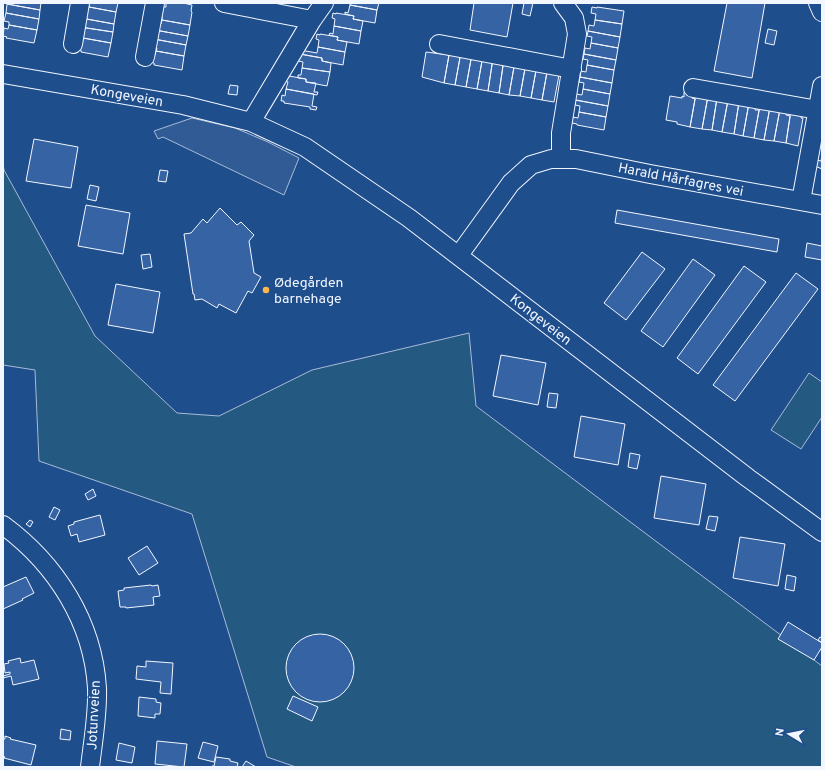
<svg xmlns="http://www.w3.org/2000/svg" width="825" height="770" viewBox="0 0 825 770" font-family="Overpass,sans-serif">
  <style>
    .green { fill: #245a82; stroke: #a8bbd7 }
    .parking { fill: #305b95; stroke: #a8bbd7 }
    .building { fill: #3563a3; stroke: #f2f6ff }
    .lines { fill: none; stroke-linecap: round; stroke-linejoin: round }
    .minor-casing { stroke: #f2f6ff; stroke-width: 20 }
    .minor { stroke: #1f4e8c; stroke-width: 18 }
    .poi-dot { fill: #ffb74d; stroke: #1f4e8c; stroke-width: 1.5 }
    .labels { text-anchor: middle; stroke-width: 3; stroke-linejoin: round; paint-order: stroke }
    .street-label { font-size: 14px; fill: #f2f6ff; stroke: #1f4e8c }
    .poi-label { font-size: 14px; fill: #f2f6ff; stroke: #1f4e8c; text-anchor: start }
  </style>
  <rect width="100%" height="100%" fill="#1f4e8c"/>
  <path class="green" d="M3,163L4,170L95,336L177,413L219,416L312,370L469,333L476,406L822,666V767H296L267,757L192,514L39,461L35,370L3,365Z
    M809,373L822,382V417L801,449L771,430Z"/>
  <path class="parking" d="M192,118L235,128L268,142L299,158L284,195L163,137L158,139L154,131Z"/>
  <path class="building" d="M7,3H41L40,10L7,4Z
    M86,3H118L116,12L89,7V4Z
    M166,3H183L192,5L191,11L192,12L190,25L162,20V16L158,15L159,7H166Z
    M350,3H379L377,10L350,5Z
    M474,3H513L507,37L470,30Z
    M524,3H533L530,16L522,14Z
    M727,3H765L752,78L714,71Z
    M7,4L40,10L39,19L6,13Z
    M350,5L377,10L375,23L353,19L354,16L345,14V12L348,13Z
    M89,7L116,12L114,24L81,18L83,10H88Z
    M592,7L597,8V7L624,11L622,24L595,20L596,14L591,13Z
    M6,13L39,19L37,30L9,25V22L4,21Z
    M333,13L336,14V13L354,16L353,19L363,21L361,31L334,26L335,19L332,18Z
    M81,18L114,24L113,32L80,27Z
    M162,20L190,25L188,36L155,30L157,23L161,24Z
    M595,20L622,24L620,37L588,31L589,25L594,26Z
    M9,25L37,30L34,43L6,38L7,37L3,36L4,28L8,29Z
    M334,26L361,31L359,44L337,40L338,37L329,35L330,33L333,34Z
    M80,27L113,32L111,43L83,38Z
    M768,29L777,31L774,45L765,43Z
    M155,30L188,36L186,45L154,39Z
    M588,31L620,37L618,48L591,43L592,37L587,36Z
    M317,34L320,35V34L338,37L337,40L347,42L345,52L318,47L319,40L316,39Z
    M83,38L111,43L108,57L81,52V50L76,49Z
    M154,39L186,45L184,56L156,51L157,48L152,47Z
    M591,43L618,48L616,60L584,54L585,48L590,49Z
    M318,47L345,52L343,65L322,61V58L300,54V50L317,53Z
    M156,51L184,56L182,70L154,65V63L150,62L151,54L155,55Z
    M426,52L449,55L444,83L422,77Z
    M461,52L455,85L444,83L449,55Z
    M461,52L472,54L466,87L455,85Z
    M300,54L322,58V61L331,63L330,72L302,68L303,62L298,61Z
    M472,54L482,61L477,89L466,87Z
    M584,54L616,60L614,70L587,65L588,60L583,59Z
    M493,58L504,59L499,93L488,91Z
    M493,58L488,91L477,89L482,61Z
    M504,59L514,67L509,95L499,93Z
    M526,63L537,65L531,98L520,96Z
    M526,63L520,96L509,95L514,67Z
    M537,65L547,72L542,100L531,98Z
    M587,65L614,70L612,83L580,77L581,71L586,72Z
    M302,68L330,72L327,86L306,82V79L298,78V75H301Z
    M547,72L559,75L554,102L542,100Z
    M289,76L306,79V82L316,83L314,92H318L317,95L286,89L288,82L285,81V77H288Z
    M580,77L612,83L610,94L583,89L584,83L579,82Z
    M230,85L238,86L237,95L228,94Z
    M286,89L314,94L312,106L317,107L316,110L310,109V107L284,103V101H281L282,95L285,96Z
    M583,89L610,94L608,106L575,100L576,94L582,95Z
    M684,92L693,94L692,98L695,99L690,127L677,124V122L666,120L670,96L682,98V96L684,97Z
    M696,94L708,96L702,129L690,127Z
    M708,96L717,98L712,130L702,129Z
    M717,98L728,100L722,132L712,130Z
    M576,100L608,106L606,117L579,112L580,106L575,105Z
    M728,100L739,102L734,134L722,132Z
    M739,102L749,103L743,136L734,134Z
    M749,103L756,105L755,110H759L754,138L743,136Z
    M760,106L770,107L764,140L754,138Z
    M770,107L780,109L774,141L764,140Z
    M780,109L787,110L786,115L790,116L786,143L774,141Z
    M791,111L802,113L801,118H803L798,146L786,143Z
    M579,112L606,117L604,130L577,125V124L572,123L573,117L578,118Z
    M34,139L78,147L71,188L26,181Z
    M822,155V169L815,166L816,160L821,161Z
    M160,170L168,171L166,182L158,181Z
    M90,185L99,187L96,201L87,199Z
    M86,205L130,213L123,254L78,246Z
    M220,208L237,225L241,222L254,235L249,241L254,273L261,277L252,293L248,291L236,313L219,304L217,308L202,299L195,300L194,294H193L184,234L191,233L203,219L207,223Z
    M617,210L779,239L777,252L615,223Z
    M807,243L822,246V260L805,257Z
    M642,252L665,269L626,320L604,303Z
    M150,254L152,267L143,269L141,255Z
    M693,259L715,275L663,347L641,331Z
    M744,266L766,282L698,374L677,358Z
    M796,273L818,289L735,401L713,385Z
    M116,284L160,292L153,333L108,325Z
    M501,355L546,363L538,405L493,396Z
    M549,393L558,394L556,408L547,407Z
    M581,416L625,424L618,465L574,457Z
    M630,453L640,455L637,469L628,467Z
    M661,476L706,484L699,525L654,518Z
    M93,489L96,496L88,500L85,494Z
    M54,507L60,510L55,520L49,517Z
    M100,515L105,535L79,542L77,534L71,536L68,526L74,524V522Z
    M709,516L718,517L715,531L706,529Z
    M30,520L33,522L30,527L26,524Z
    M740,537L785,544L778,586L733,578Z
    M147,546L158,563L139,575L128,558Z
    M787,575L796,577L794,591L785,589Z
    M26,577L34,593L22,599L23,600L3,609V587Z
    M151,585L152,586L158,585L160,596L153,597L154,605L126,608V607H120L118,591L124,590V588Z
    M788,622L822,643V647L814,660L778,639Z
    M286 668a34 34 0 1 1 68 0a34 34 0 1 1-68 0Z
    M820,637L822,638V643L818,640Z
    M20,658L21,663L34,660L39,679L13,685L11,676L3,678V676L10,674V672L5,673L4,664L9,663L8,661Z
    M146,661L173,663L171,694L160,693L161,682L136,679L137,666L146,667Z
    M293,696L318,707L312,721L287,709Z
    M139,697L156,699V702L161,703L160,714H155V718L138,716Z
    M61,729L71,731L70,740L60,739Z
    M5,736L11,738L10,739L36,745L31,765L4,758L5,757L3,756V739H5Z
    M157,741L187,744L184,767L155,764Z
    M203,742L218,746L214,762L198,758Z
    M119,743L135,747L132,763L116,760Z
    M216,757L230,759V761L238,763L237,767H211L212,766H214Z
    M246,761L256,767H242Z"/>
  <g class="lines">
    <defs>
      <path id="minor" d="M224,3L312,20
        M818,3L822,12
        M73,44L80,3
        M439,44L572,69
        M145,57L155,3
        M3,74L183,105L251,122L305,147L409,218L748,478L822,532
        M693,88L818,110
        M251,122L312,20L324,3
        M561,158V133L577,34L574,18L563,3
        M801,201L822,86
        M459,255L511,183L531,165L551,159H576L650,174L822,205
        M3,525C56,564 93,622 97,688C98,714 93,741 90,767"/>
    </defs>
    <use href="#minor" class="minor-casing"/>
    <use href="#minor" class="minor"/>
  </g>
  <circle class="poi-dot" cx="266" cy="290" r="4"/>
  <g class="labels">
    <g class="street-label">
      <text transform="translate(127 95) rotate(10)" y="5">Kongeveien</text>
      <text transform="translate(681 179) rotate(11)" y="5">Harald Hårfagres vei</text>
      <text transform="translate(541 319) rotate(38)" y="5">Kongeveien</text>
      <text transform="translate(93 715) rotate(-87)" y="5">Jotunveien</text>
    </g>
    <g class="poi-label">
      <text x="274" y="287">Ødegården<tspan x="274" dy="16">barnehage</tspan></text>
    </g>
  </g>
  <rect width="825" height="770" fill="none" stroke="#f2f6ff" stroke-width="8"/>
  <g transform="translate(789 734) rotate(280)" stroke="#1f4e8c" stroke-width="3" paint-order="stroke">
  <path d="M0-3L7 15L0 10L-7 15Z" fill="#f2f6ff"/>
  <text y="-6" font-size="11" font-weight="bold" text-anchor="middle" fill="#f2f6ff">N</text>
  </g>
</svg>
